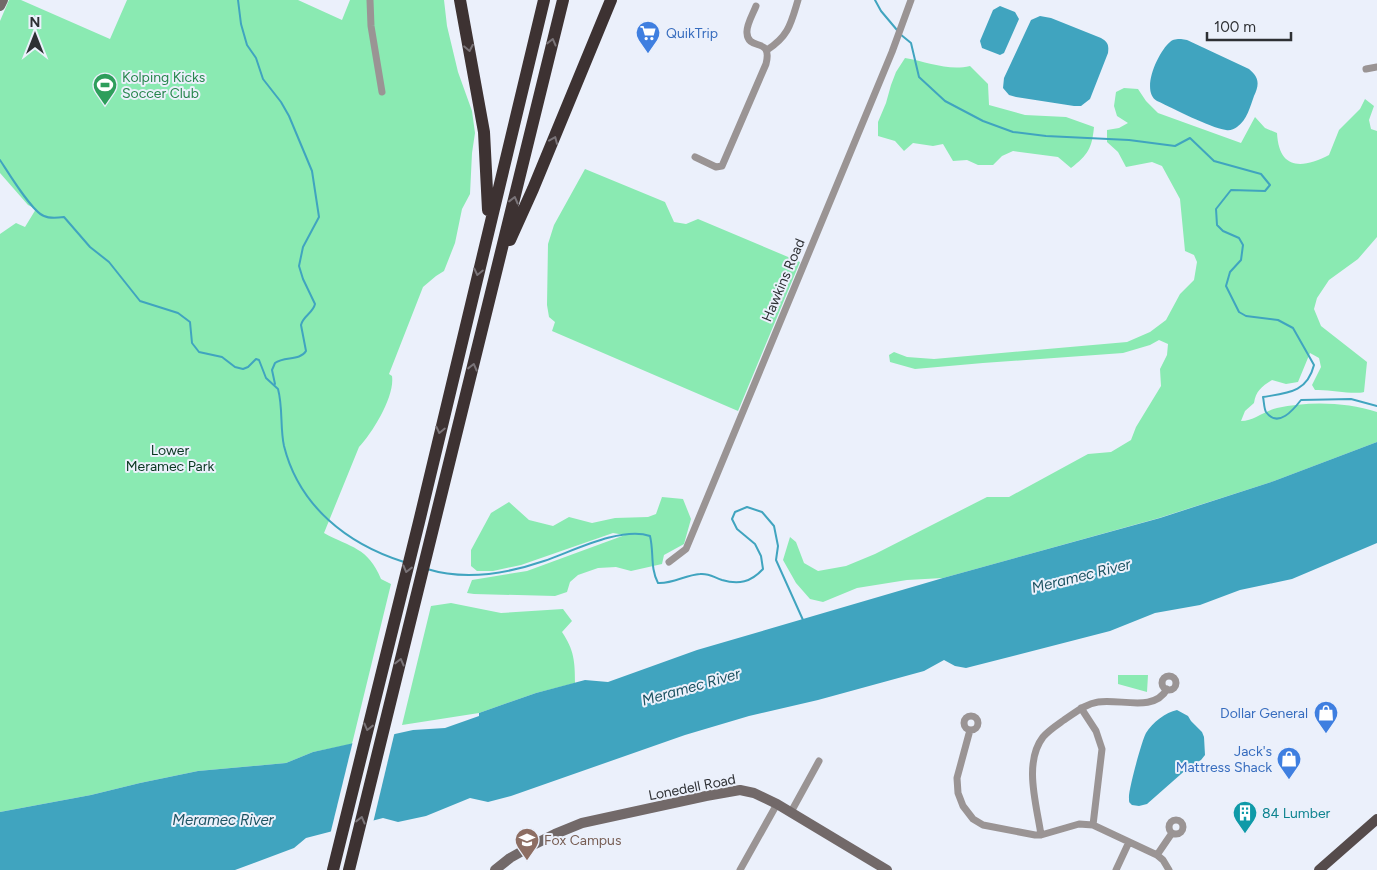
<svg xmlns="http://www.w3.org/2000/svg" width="1377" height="870" viewBox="0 0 1377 870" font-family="Figtree,sans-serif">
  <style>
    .green { fill: #8aeab2 }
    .water { fill: #40a4bf }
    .pier { fill: #ebf0fb }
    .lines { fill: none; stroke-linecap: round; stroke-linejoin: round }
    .stream { stroke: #40a4bf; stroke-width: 2 }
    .street { stroke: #9a9494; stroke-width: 7 }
    .secondary { stroke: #726969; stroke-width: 10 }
    .primary { stroke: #554b4b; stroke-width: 10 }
    .highway { stroke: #3d3232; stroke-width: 12 }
    .oneway { stroke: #7a7478 }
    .labels { text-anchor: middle; stroke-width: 4; stroke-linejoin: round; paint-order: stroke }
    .shop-label { font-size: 14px; fill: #366cbe; stroke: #ebf0fb; text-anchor: end }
    .leisure-label { font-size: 14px; fill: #27864d; stroke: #ebf0fb; text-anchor: start }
    .street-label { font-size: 14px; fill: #2e3034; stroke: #ebf0fb }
    .park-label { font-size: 14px; fill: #093620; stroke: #ebf0fb }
    .culture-label { font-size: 14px; fill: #0d838f; stroke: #ebf0fb; text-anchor: start }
    .education-label { font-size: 14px; fill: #785e54; stroke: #ebf0fb; text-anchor: start }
    .water-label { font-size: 15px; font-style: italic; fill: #1c5362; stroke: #ebf0fb }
  </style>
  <rect width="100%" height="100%" fill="#ebf0fb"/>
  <path class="green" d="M9,0H21L110,39L127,0H298L342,20L350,0H444L447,26L458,72L472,111L475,133L472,153L470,194L462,209L455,243L444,271L436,276L423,287L389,374L392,376C395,396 373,432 359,447L324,533C351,548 368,547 381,579L391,584L352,744L313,752L286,763L198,771L140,783L91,795L0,812V234L16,223L25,227L36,209L28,205L0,173V21Z
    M905,58C928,62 948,71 970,66L988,84L989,105L1025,115L1066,117L1094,127C1092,148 1088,155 1071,168L1058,157L1013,151L1002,156L993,165H978L967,160L953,161L943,144L933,146L913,143L904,151L895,141L878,136V122L886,103L891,85L896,72Z
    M1124,88L1138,89L1146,101L1158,113L1241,143L1255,117L1265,128L1277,133C1279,170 1302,169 1329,155L1339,130L1360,109L1365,99L1374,106L1369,120L1371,129L1377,131V237L1358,259L1329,280L1317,298L1314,309L1321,326L1367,362L1364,392C1352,395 1330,389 1315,390L1312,385L1321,367L1319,358L1310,353L1298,382L1286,384L1272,380C1261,387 1256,391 1254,403L1245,411L1241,421C1254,421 1264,411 1277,408C1309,401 1346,402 1377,412V442L1274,481L1159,518L943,578L907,580L857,588L823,602L810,599L796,583L783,560L790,537L796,542L804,563L818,571L846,566L875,554L987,497H1009L1088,454L1111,452L1131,440L1136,427L1161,386L1160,369L1167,355L1168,344L1159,340L1150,345L1123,353L983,363L915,369L890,362L889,355L894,352L907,357L934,359L1127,342L1150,332L1166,320L1180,294L1194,280L1197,262L1194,255L1185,251L1180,199L1162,166L1152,162L1126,167L1118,152L1107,142V130L1119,128L1128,123L1117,116L1114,106L1116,92Z
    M585,169L665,202L674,222L686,224L698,219L800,262L738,411L552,331L555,322L549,317L547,305L548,244L554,225Z
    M662,497L683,499L691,519L684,544L664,555L662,564L631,571L616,567L598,568L578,575L570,582L567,592L555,596L474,594L467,593L472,580L527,571L625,535L613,533L521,565L493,571H477L471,566V550L491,513L509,502L529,520L553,526L569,517L592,523L615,518L648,517L656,514Z
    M451,603L501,613L563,609L572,621L562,632C574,650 575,661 575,683L536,693L479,713L402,725L431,606Z
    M1118,675H1148L1147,692L1118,684Z"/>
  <path class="water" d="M1000,6L1015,12L1019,19L1004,53L1000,55L982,48L980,41L993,10Z
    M1040,16L1051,18L1101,38C1108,42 1109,45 1108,53L1090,99L1081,106H1074L1016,97L1009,95L1003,88L1004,78L1031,20Z
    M1181,39L1187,40L1249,69C1260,78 1259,85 1254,96C1250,107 1247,120 1237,127C1234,129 1230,131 1226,130C1208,127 1175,109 1157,101C1140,91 1158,52 1170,42C1173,39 1177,39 1181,39Z
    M1377,442V543L1292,579L1240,590L1200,605L1155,613L1110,631L966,668L955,666L944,660L924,671L818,700L749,716L685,735L511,796L488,802L470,798L426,816L398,822L383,818L306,838L294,848L235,870H0V812L91,795L140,783L198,771L286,763L313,752L413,730L445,728L479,716V713L536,693L585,680L608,682L697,650L943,578L1160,518L1274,481Z
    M1177,710L1188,716L1191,721L1202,732L1204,737L1205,755L1201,760L1189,767L1147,804L1139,806L1132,805C1129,802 1129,803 1129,798C1128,791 1142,740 1146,733C1152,723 1166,712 1177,710Z"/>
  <path class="pier" d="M395,731L373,823L330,835L353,741Z"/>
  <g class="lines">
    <path class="stream" d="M238,0L241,24L247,45L256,58L263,79L281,102L289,116L312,171L319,217L303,247L299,266L303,279L315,304C313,313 303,316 301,325L306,351C300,361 284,356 275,363L272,370L275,384
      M875,0L881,11L897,30
      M900,34L911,43L919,77L945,101L983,121L1013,132L1046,136L1129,140L1175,146L1190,138L1214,161L1261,174L1270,185L1265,191L1231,190L1216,209L1217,225L1223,231L1239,238L1243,245L1241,260L1230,272L1226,286L1239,312L1246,316L1278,320L1293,328L1314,365C1307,393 1287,393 1263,397C1264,401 1264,409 1266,412C1278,429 1294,409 1301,400L1351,399L1377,406
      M0,160C8,172 32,212 44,216C50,219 57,218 64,217L90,247L109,262L140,301L178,313L190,322L192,343L199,352L222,357L235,367L243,369L248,367L256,359L259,360L266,378L278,389C283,407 280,428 284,446C299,506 347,544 404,562
      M427,569C466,581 506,574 544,561C571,552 621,526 650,536C654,552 650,568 658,583C673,584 685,575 700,574C709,573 713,577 722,580C739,585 751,582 763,569L761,556L755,544L737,529L732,519L735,512L747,507L762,512L774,526L778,546L776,560L803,620"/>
    <path class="street" d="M370,0L371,26L382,92
      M767,50C789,36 791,23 798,0
      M1366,69L1377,67
      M695,157L716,167L722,166L766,64C773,36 748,52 747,33C746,25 753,14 756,6
      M669,562L686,549L892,52L911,0
      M1162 683a7 7 0 1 1 14 0a7 7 0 1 1-14 0Z
      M1081,708L1096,731L1102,749L1093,825
      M964 723a7 7 0 1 1 14 0a7 7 0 1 1-14 0Z
      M970,730L957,778L958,793L963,806L973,819L983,825L1035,835H1041L1079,824L1093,825L1157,855L1163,860L1169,870
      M791,812L819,761
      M1169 827a7 7 0 1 1 14 0a7 7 0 1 1-14 0Z
      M1041,835C1037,806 1023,763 1043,737C1049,730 1057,725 1064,720C1075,713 1085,704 1098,702C1119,698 1154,713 1167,689
      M1157,855L1172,833
      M740,870L777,804
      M1116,870L1129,842"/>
    <path class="secondary" d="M0,6L3,0
      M495,870L510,858L535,844L555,834L582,823L706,796L740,790L754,793L777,804L887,870"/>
    <path class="primary" d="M1319,870L1377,819"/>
    <path class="highway" d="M460,0L484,132L488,210
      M510,240L533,189L611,0
      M333,870L419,522L544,0
      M349,870L563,0"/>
  </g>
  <defs><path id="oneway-chevron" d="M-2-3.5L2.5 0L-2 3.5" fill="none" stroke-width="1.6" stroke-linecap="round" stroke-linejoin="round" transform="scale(1.25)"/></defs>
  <g class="oneway">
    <use href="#oneway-chevron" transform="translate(552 42) rotate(-76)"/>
    <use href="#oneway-chevron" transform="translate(469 48) rotate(79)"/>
    <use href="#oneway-chevron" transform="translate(554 140) rotate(-67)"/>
    <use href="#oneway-chevron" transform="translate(514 200) rotate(-76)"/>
    <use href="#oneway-chevron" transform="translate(478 272) rotate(103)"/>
    <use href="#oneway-chevron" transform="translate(473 367) rotate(-76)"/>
    <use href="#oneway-chevron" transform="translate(440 430) rotate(103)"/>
    <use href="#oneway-chevron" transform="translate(407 569) rotate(104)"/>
    <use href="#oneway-chevron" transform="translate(400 662) rotate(-76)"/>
    <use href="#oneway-chevron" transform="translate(368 727) rotate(104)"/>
    <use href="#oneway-chevron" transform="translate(361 820) rotate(-76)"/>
  </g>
  <defs>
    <symbol id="supermarket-pin" viewBox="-11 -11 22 30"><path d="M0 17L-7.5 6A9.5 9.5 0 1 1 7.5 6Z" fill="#3f7fe0" stroke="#ebf0fb"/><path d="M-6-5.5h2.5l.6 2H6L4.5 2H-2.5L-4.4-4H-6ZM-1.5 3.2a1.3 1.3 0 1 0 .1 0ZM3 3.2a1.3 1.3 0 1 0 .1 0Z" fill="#fff"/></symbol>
    <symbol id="stadium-pin" viewBox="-11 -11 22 30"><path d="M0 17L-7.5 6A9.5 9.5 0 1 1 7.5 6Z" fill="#2e9e5b" stroke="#ebf0fb"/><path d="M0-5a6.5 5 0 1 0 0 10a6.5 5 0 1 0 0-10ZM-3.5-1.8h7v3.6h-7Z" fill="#fff"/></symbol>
    <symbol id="shop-pin" viewBox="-11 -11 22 30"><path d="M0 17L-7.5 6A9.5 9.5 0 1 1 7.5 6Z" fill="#3f7fe0" stroke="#ebf0fb"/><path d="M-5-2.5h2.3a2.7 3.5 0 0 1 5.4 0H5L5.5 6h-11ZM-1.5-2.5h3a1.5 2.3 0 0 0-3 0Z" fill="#fff"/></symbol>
    <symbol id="building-pin" viewBox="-11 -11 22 30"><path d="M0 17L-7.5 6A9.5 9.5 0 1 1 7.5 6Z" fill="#0f9aa8" stroke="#ebf0fb"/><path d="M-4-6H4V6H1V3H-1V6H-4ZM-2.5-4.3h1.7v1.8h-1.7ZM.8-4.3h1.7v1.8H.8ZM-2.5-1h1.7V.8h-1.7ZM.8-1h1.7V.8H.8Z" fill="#fff"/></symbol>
    <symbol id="school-pin" viewBox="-11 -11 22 30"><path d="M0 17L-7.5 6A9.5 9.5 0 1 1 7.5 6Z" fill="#8d6e63" stroke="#ebf0fb"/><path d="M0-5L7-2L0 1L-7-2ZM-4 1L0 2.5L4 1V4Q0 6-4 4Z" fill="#fff"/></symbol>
  </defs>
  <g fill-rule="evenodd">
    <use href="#supermarket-pin" x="634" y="19" width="28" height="38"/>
    <use href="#stadium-pin" x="91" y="71" width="28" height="38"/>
    <use href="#shop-pin" x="1312" y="699" width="28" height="38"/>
    <use href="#shop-pin" x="1275" y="745" width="28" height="38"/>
    <use href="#building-pin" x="1231" y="799" width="28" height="38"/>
    <use href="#school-pin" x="513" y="826" width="28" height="38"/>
  </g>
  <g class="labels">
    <g class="shop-label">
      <text x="666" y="38" text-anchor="start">QuikTrip</text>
      <text x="1308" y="718">Dollar General</text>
      <text x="1272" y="756">Jack's<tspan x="1272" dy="16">Mattress Shack</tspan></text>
    </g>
    <g class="leisure-label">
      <text x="122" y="82">Kolping Kicks<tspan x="122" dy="16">Soccer Club</tspan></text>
    </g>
    <g class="street-label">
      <text transform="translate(783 280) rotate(-67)" y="5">Hawkins Road</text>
      <text transform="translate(692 787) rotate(-11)" y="5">Lonedell Road</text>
    </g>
    <g class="park-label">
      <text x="170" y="455">Lower<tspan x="170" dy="16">Meramec Park</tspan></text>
    </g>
    <g class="culture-label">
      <text x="1262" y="818">84 Lumber</text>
    </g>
    <g class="education-label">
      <text x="544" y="845">Fox Campus</text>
    </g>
    <g class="water-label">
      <text transform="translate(1081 576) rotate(-14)" y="5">Meramec River</text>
      <text transform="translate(691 687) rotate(-16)" y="5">Meramec River</text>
      <text x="223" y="825">Meramec River</text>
    </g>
  </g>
  <g transform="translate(35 35)" stroke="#ebf0fb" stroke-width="4" paint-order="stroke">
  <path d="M0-4L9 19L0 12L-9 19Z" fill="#2e3034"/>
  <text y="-8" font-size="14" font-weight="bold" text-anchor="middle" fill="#2e3034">N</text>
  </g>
  <path d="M1207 32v8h84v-8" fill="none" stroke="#2e3034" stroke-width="2.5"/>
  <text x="1214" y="32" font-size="15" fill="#2e3034" stroke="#ebf0fb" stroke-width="4" paint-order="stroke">100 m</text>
</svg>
